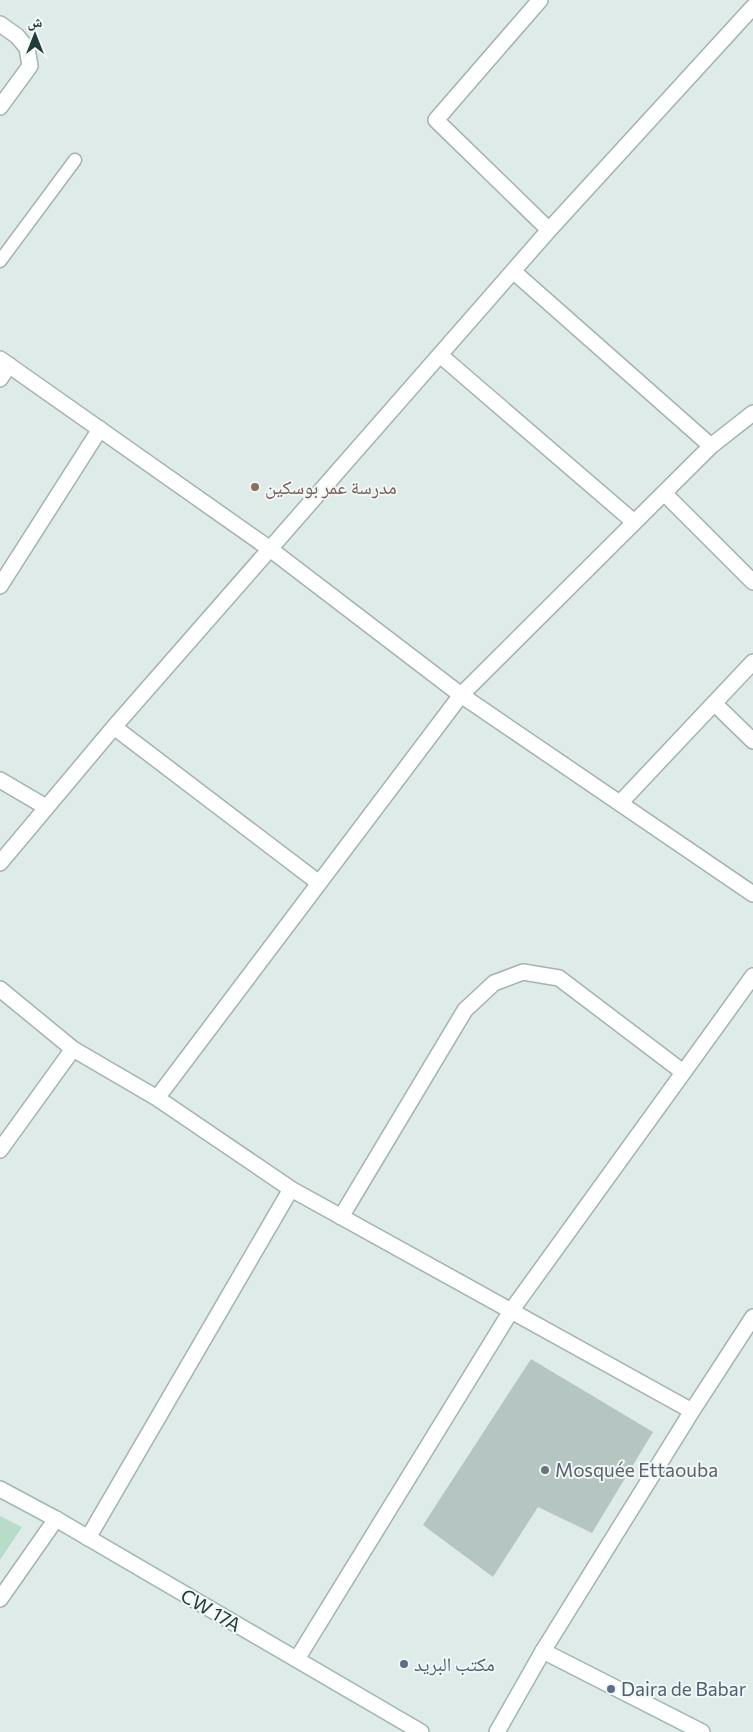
<svg xmlns="http://www.w3.org/2000/svg" width="753" height="1732" viewBox="0 0 753 1732" font-family="Commissioner,'Noto Naskh Arabic',sans-serif">
  <style>
    .green { fill: #b7ddc9 }
    .building { fill: #b5c6c2 }
    .lines { fill: none; stroke-linecap: round; stroke-linejoin: round }
    .service-casing { stroke: #a2b3b0; stroke-width: 15 }
    .minor-casing { stroke: #a2b3b0; stroke-width: 18 }
    .tertiary-casing { stroke: #a2b3b0; stroke-width: 18 }
    .secondary-casing { stroke: #9eb7b3; stroke-width: 18 }
    .service { stroke: #fff; stroke-width: 12 }
    .minor { stroke: #fff; stroke-width: 15 }
    .tertiary { stroke: #fff; stroke-width: 15 }
    .secondary { stroke: #fff; stroke-width: 15 }
    .education-dot { fill: #8d6e63; stroke: #f0f7f5; stroke-width: 2 }
    .worship-dot { fill: #6b7280; stroke: #f0f7f5; stroke-width: 2 }
    .service-dot { fill: #5c6f8a; stroke: #f0f7f5; stroke-width: 2 }
    .labels { text-anchor: middle; stroke-width: 4; stroke-linejoin: round; paint-order: stroke }
    .education-label { font-size: 19px; fill: #785e54; stroke: #f0f7f5; text-anchor: start }
    .worship-label { font-size: 19px; fill: #5b616d; stroke: #f0f7f5; text-anchor: start }
    .street-label { font-size: 19px; fill: #203b39; stroke: #f0f7f5 }
    .service-label { font-size: 19px; fill: #4e5e75; stroke: #f0f7f5; text-anchor: start }
  </style>
  <rect width="100%" height="100%" fill="#dfebe8"/>
  <path class="green" d="M0,1516L22,1527L0,1560Z"/>
  <path class="building" d="M531,1359L653,1432L592,1533L538,1507L493,1577L423,1525Z"/>
  <g class="lines">
    <defs>
      <path id="service" d="M0,261L75,160"/>
      <path id="minor" d="M540,0L436,120L549,230
        M0,24L17,36L27,48L30,66L0,107
        M513,271L711,446
        M440,355L634,522
        M0,379L9,365
        M664,493L753,582
        M0,586L100,429
        M714,703L753,741
        M114,727L319,883
        M0,780L46,807
        M620,803L753,662
        M0,863L114,727L549,230L753,7
        M0,989L73,1049L157,1098L291,1189L692,1411
        M157,1098L461,695L711,446L753,413
        M0,1150L73,1049
        M341,1217L465,1010L494,983L523,972L559,978L683,1072
        M88,1538L291,1189
        M0,1599L56,1519
        M543,1651L692,1411L753,1317
        M297,1659L511,1311L753,976"/>
      <path id="tertiary" d="M0,359L270,549L461,695L753,894"/>
      <path id="secondary" d="M0,1489L56,1519L421,1732
        M497,1732L543,1651L702,1732"/>
    </defs>
    <use href="#service" class="service-casing"/>
    <use href="#minor" class="minor-casing"/>
    <use href="#tertiary" class="tertiary-casing"/>
    <use href="#secondary" class="secondary-casing"/>
    <use href="#service" class="service"/>
    <use href="#minor" class="minor"/>
    <use href="#tertiary" class="tertiary"/>
    <use href="#secondary" class="secondary"/>
  </g>
  <circle class="education-dot" cx="255" cy="487" r="5"/>
  <circle class="worship-dot" cx="545" cy="1470" r="5"/>
  <g class="service-dot">
    <circle cx="404" cy="1664" r="5"/>
    <circle cx="611" cy="1689" r="5"/>
  </g>
  <g class="labels">
    <g class="education-label">
      <text x="265" y="494">مدرسة عمر بوسكين</text>
    </g>
    <g class="worship-label">
      <text x="555" y="1477">Mosquée Ettaouba</text>
    </g>
    <g class="street-label">
      <text transform="translate(211 1610) rotate(30)" y="7">CW 17A</text>
    </g>
    <g class="service-label">
      <text x="414" y="1671">مكتب البريد</text>
      <text x="621" y="1696">Daira de Babar</text>
    </g>
  </g>
  <g transform="translate(35 35)" stroke="#f0f7f5" stroke-width="4" paint-order="stroke">
  <path d="M0-4L9 19L0 12L-9 19Z" fill="#203b39"/>
  <text y="-8" font-size="14" font-weight="bold" text-anchor="middle" fill="#203b39">ش</text>
  </g>
</svg>
